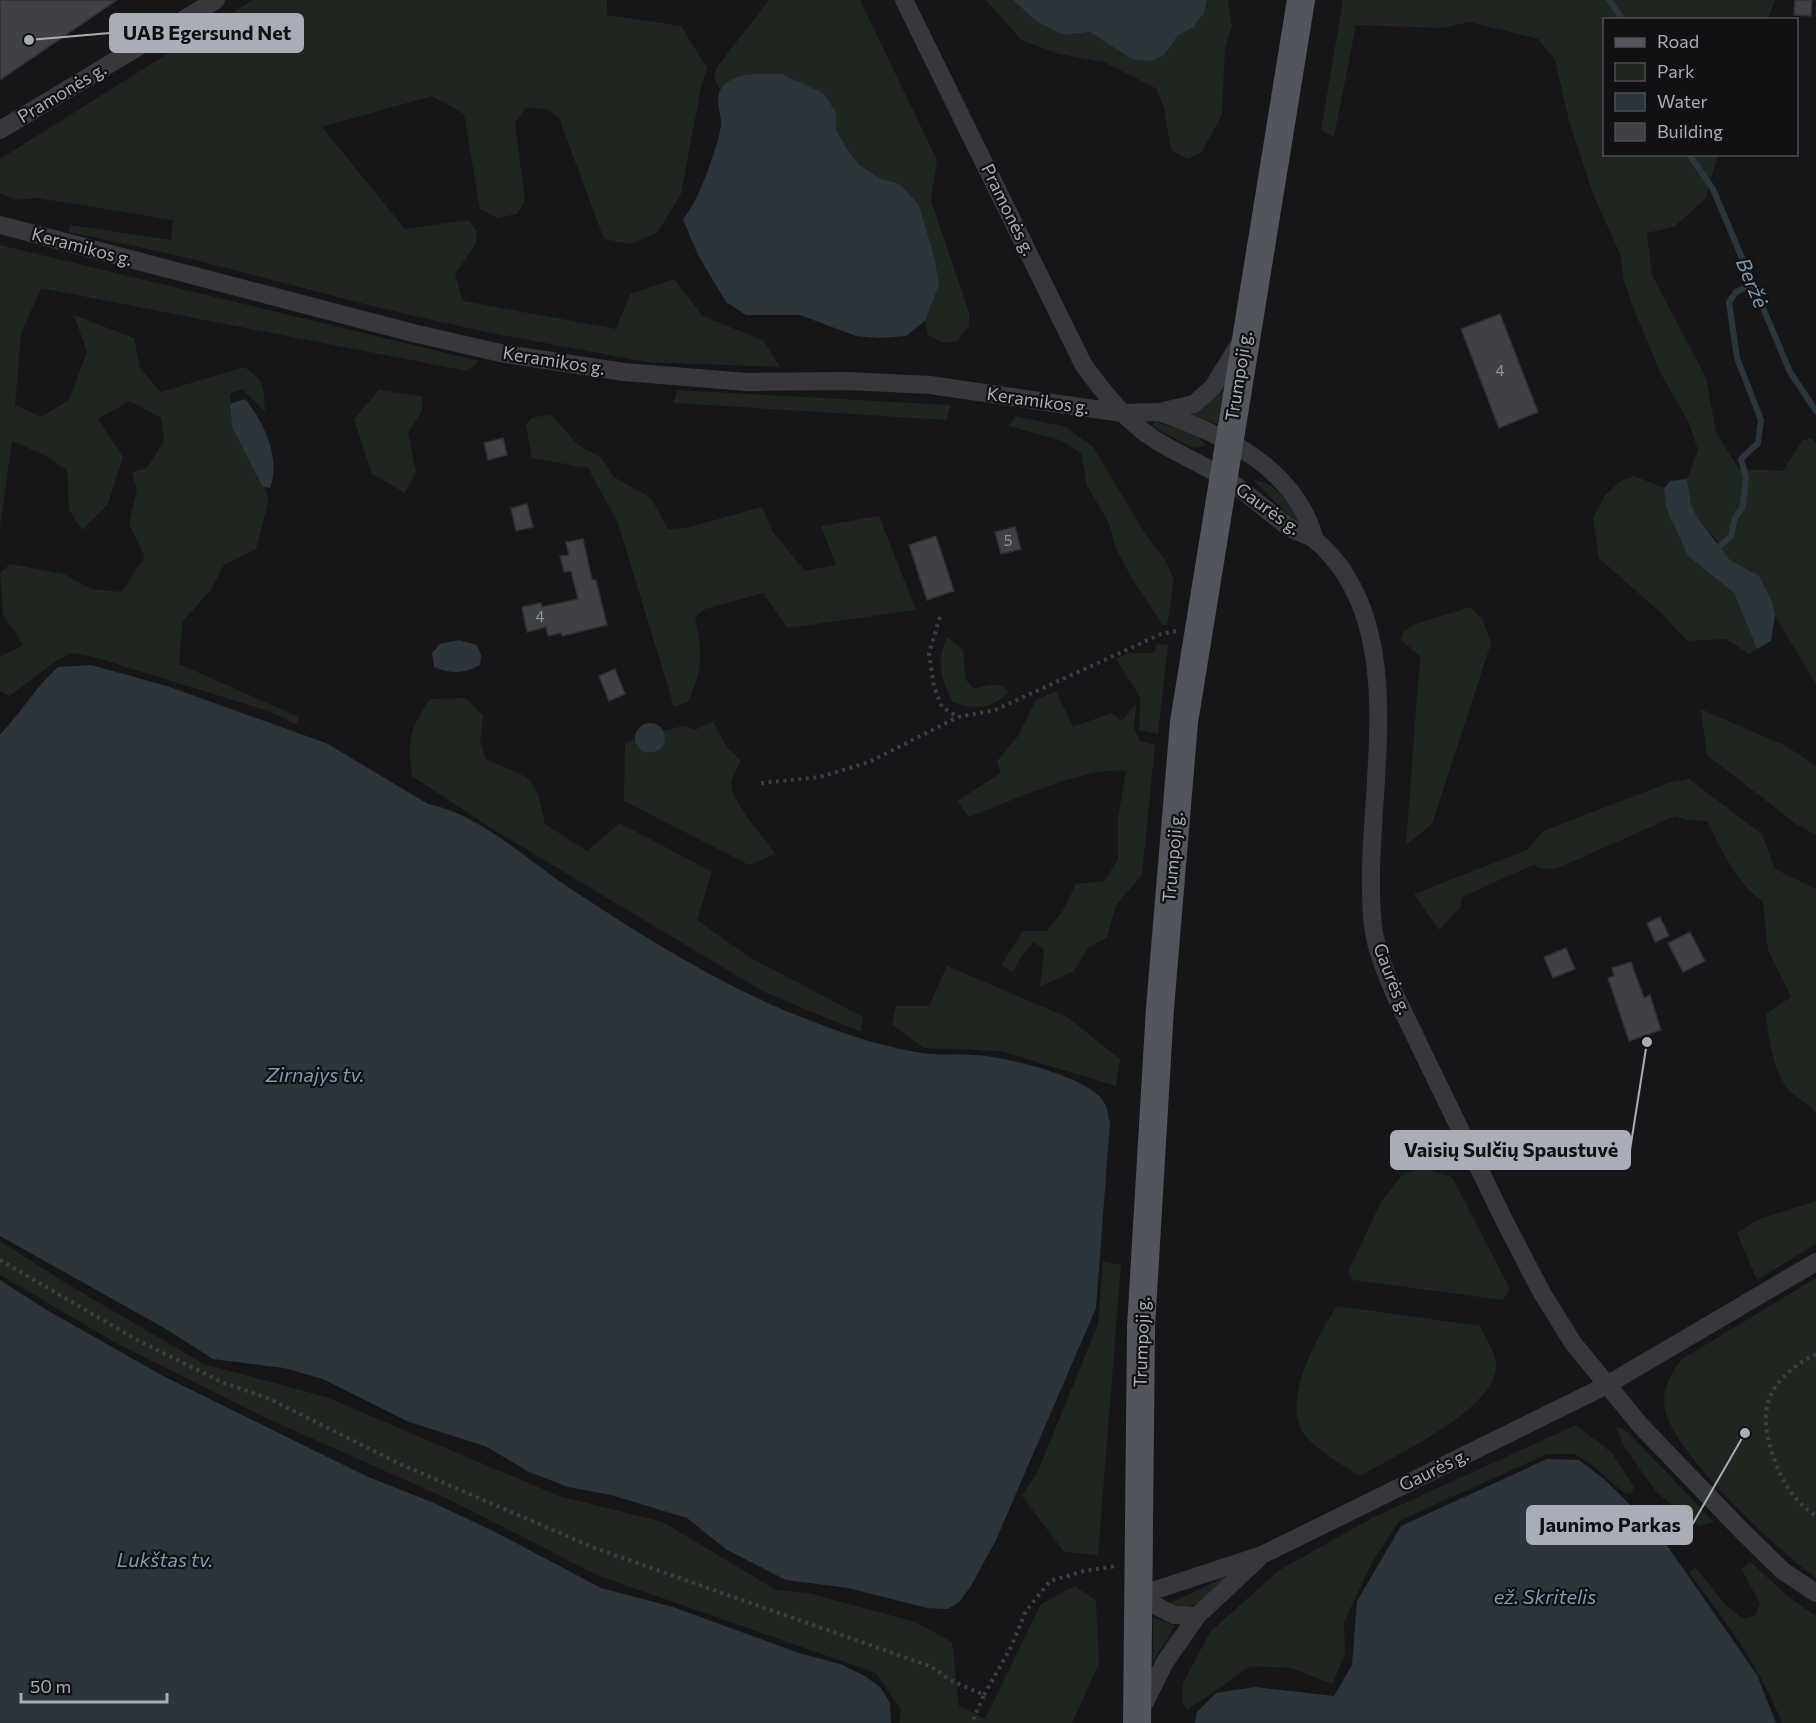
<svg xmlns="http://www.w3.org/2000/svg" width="1816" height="1723" viewBox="0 0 1816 1723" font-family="Commissioner,sans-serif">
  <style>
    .green { fill: #1e261f }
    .water { fill: #2c353c }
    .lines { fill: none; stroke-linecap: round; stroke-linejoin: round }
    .stream { stroke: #2c353c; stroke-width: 6 }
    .building { fill: #404145; stroke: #303034; stroke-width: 1.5 }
    .path { stroke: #3d3f44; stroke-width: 4; stroke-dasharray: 3 4.5; stroke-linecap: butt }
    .minor { stroke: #37383d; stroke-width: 18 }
    .primary { stroke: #53555c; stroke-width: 28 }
    .labels { text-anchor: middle; stroke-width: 4.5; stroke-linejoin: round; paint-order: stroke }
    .number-label { font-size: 15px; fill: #8e929b }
    .street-label { font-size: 18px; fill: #a8adb8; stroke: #111113 }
    .water-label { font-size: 20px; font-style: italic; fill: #7f9bb3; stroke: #111113 }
    .leader { fill: none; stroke: #a8adb8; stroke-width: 2 }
    .callout-dot { fill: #a8adb8; stroke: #111113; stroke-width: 2 }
    .callout { fill: #a8adb8; stroke: #a8adb8; stroke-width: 2 }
    .callout-label { font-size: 20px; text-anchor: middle; font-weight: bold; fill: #111 }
  </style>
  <rect width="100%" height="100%" fill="#161618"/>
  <path class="green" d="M253,0H607V15L681,26L707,68L701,87L681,194L657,233L631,244L604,239L559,118L546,109L526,108L515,123L525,201L517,214L497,218L480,209L464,114L432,96L322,127L405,229L468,220L477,231L476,244L455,274L463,301L616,329L630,294L674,279L703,316L764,341L780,367L647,362L490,333L380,308L188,258L69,232L70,225L171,240L173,220L37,198L16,200L0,193V159Z
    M769,0H860L937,160L931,200L969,313V326L957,341L944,343L928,335L925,321L939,285L935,259L919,205L900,184L879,178L859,165L848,151L836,129V112L823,93L782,74L727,83L720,90L714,78L717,67Z
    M986,0H1013L1063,35L1090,32L1165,54L1178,35L1193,28L1204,13L1207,0H1228L1232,26L1225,47L1222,115L1201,153L1187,159L1171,150L1164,108L1157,89L1104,62L1059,54L1021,40Z
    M1343,0H1775L1768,19L1604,20V154L1718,155L1705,199L1674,227L1647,233L1652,275L1706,378L1716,432L1739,469L1783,471L1803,440L1812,438L1816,443V684L1775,616L1772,601L1723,553L1721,545L1699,520L1691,505L1687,479L1698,450L1689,423L1660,372L1633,307L1624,281L1620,254L1593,194L1569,121L1555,60L1538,39L1469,22L1443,28L1356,25L1334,137L1321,130Z
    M0,245L479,361L467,371L41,288L21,334L15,405L41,417L69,400L87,352L74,315L134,338L140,368L161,392L244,367C265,380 264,388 265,412L242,389L230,394L232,427L253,463L269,499L256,549L224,565L210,591L183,621L179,664L299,717L297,725L271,712L94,657L71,653L56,661L9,696L0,691V657L23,645L3,615L0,573L10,564L64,574L91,589L121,592L145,557L129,524L137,490L132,472L147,468L164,441L161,418L130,401L98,419L123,457L108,504L82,530L69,510L67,470L44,455L12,441L0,528Z
    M379,390L422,396V411L408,433L416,472L405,493L372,474L354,419Z
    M677,390L950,405L947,420L674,403Z
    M1223,392L1217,424L1192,415Z
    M552,415L578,445L600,457L614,477L651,498L668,529L686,528L762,507L773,532L805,571L836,565L821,526L879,516L916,610L788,628L763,593L705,609L695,617C702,656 704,665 688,702L674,707L618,523L588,468L532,458L526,424L533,417Z
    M1015,416L1066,427L1093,447L1144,532L1165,560L1174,580L1167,625H1163L1131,577L1115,546L1109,523L1087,486L1081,453L1060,440L1009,426Z
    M1154,421L1197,435L1207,446L1193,448L1157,429L1153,425Z
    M1634,476L1664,488L1666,508L1688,556L1734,593L1757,649L1749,654L1726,639L1687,641L1662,614L1599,558L1593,518L1605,495L1621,481Z
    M1253,480C1276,481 1288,504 1301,521L1297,524Z
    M1470,607L1482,619L1491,643L1432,824L1406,845L1420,656L1401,640L1403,632L1413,625Z
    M947,637L963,650L966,680L974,689C988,686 999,680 1009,692C991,710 975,710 953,702C940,676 936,664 947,637Z
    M1157,644L1168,645L1158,734L1139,730L1140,697L1116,659L1127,653H1154Z
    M1056,691L1073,727L1111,713L1122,721L1136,704L1134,729L1140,741L1155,745L1142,875L1116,905L1107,937L1089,947L1074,971L1040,987L1044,949L1034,942L1020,958L1013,972L1001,965L1023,931H1047L1064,909L1076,884L1104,881L1118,860V818L1126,771C1084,766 1010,802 969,817L957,801L1001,773L997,761L1018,736L1036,700Z
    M466,698L483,716L480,741L486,759C532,781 535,772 545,824L587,851L620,823L712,872L697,920L749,957L863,1017L861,1032L764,992L497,832L412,776C407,738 410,730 430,699Z
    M1701,709L1786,746L1816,766V835L1796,824L1707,755Z
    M713,721L726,746L741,761C737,769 730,779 732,788C735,805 765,840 776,854L749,865L624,801L625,744L634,739L637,747L650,754L659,751L665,736L663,731L683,726L695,730Z
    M1689,779L1762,834L1775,869L1816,889V1113C1808,1102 1795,1098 1787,1088C1773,1068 1768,1038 1766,1014L1791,997L1768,950L1763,902C1736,882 1722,851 1707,821L1686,820L1675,816L1556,869L1538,868L1535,864L1462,897L1460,908L1439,930L1414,894L1527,850L1543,831L1668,783Z
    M947,966L1067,1017L1120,1059L1116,1086L1000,1051L924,1048L892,1025L896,1006H929Z
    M1423,1168L1452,1177L1510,1289L1503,1300L1353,1280L1348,1272L1381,1202L1403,1174Z
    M1816,1201V1244L1757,1280L1737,1233L1757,1220Z
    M0,1241L69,1285L204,1364L326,1397L559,1496L663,1522L776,1590L809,1593L915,1622L952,1642L959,1706L985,1719L1041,1604L1075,1586L1096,1601L1099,1664L1072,1723H899L901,1710L876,1673L599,1576L448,1499L266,1418L116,1343L0,1275Z
    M1103,1262L1121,1265L1098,1555L1064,1552L1022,1496L1038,1471L1098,1324Z
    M1816,1278V1578C1778,1551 1673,1453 1665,1409C1661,1390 1671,1373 1682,1359Z
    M1337,1306L1480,1326C1485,1337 1496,1353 1496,1365C1498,1408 1394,1456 1360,1476C1346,1468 1309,1445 1302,1431C1283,1396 1318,1336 1337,1306Z
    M1576,1425L1612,1453L1634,1487L1631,1494L1623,1492L1592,1465L1575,1454H1547L1399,1521L1372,1563L1344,1622L1345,1655L1332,1684L1291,1668L1251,1666L1187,1710L1182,1701L1183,1683L1210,1632L1278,1571L1372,1518Z
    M1616,1427L1626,1430L1714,1522L1699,1526L1657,1493L1624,1447Z
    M1750,1561L1787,1596L1816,1616V1723H1782C1760,1667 1725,1620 1689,1573L1695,1567L1725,1604L1743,1619L1755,1615L1760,1604L1742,1570Z
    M1242,1569C1222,1585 1195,1618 1168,1604Z
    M1153,1617L1175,1626L1153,1662Z"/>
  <path class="water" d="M1013,0H1207L1204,13L1193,28L1178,35L1165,54L1152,61L1132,59L1090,32L1064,35L1036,21Z
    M782,74L823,93L836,112V129L848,151L859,165L879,178L900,184L919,205L935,259L939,285L925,321L906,336L879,338L856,336L800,315H746L726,302L698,255L683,219C698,203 718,147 721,125C722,114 714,99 721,89C733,71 764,74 782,74Z
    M245,399C264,422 281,458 270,488L263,487L232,427L230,404Z
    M1687,479L1691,505L1699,520L1730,560L1759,576L1772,601L1775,615L1771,641L1757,649L1734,593L1688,556L1666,508L1664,488L1670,481Z
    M459,640L477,645L481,655L480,665C463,674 451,674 434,667L432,653L440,644Z
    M91,665L167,686L326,743L428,804C482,815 526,860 571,889C650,941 732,993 822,1025C853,1037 889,1048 922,1053C943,1056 965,1053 986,1056C1014,1060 1091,1077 1105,1104C1108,1109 1108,1117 1110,1122L1096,1308L996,1540L971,1586L959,1602L948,1609L927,1608L848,1588L786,1580L727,1550L687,1518L611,1495L568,1487L529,1472L485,1446L409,1422L323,1379L284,1368L213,1359L166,1329L0,1236V735C21,712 36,687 58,667Z
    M635 738a15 15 0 1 1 30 0a15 15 0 1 1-30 0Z
    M0,1280L45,1309L163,1376L366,1476L434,1503L499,1534L601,1588L673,1607L799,1653L840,1664L865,1676L881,1688L890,1703L891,1723H0Z
    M1547,1459L1579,1460L1605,1480L1657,1531L1757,1675L1776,1723H1195L1197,1712L1216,1693L1255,1687L1334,1696L1352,1665L1357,1601L1401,1526Z"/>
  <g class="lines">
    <path class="stream" d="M1609,0L1623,20
      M1689,154L1713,189L1790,372L1816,411
      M1721,545L1731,536L1735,518L1743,506L1746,477L1741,459L1758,443L1761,420L1737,358L1729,302L1736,292L1753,284"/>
  </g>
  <path class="building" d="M0,0H117L0,80Z
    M1795,0H1812L1811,16L1794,15Z
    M1500,314L1538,412L1499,428L1461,329Z
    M503,438L507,455L488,460L484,443Z
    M527,504L533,527L516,531L511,508Z
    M1015,527L1021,549L1001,554L995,532Z
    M936,536L954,591L927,600L909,545Z
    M583,539L592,580H596L607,625L562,636L561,633L548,636L546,627L527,632L522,607L541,603L542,607L578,599L571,571L564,572L560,556L569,555L566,542Z
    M615,669L625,694L609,701L599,676Z
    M1660,917L1669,936L1655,942L1647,923Z
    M1690,932L1705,961L1683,972L1668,943Z
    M1566,948L1575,969L1553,978L1544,957Z
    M1631,962L1644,998L1650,995L1661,1030L1629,1041L1608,978L1614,976L1612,968Z"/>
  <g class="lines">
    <path class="path" d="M940,617L929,653L934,687L942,707L958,717L995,710L1161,634L1176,631
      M761,783L820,777L869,762L958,717
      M0,1260L137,1340L224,1383L270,1399L398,1463L592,1547L932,1667L950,1680L984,1695L972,1723
      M1816,1354C1767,1380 1755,1409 1775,1461C1783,1484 1796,1503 1816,1516
      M984,1695L1011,1647L1026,1611L1050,1581L1084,1571L1116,1566"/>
    <path class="minor" d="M904,0L1083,364C1103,392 1125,420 1154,439C1177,454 1203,464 1226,479C1248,493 1266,510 1287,526C1295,532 1307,534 1315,540C1325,548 1338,563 1345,574C1407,670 1361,817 1373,926C1376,950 1386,973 1395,995L1504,1220L1542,1293L1573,1343L1641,1426L1743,1532L1783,1571L1816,1593
      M0,130L216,0
      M0,225L413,333L505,354L624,372L747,382L848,381L930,385L1122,413L1159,412L1194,404L1213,387L1240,343
      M1159,412C1225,435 1295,467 1315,540
      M1137,1596L1262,1555L1605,1386L1816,1262
      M1137,1596L1174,1615L1197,1616
      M1141,1710L1165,1662L1197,1616L1257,1560"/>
    <path class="primary" d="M1137,1723L1141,1327L1160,1008L1184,722L1301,0"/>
  </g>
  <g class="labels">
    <g class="number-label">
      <text x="1500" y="376">4</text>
      <text x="1008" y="546">5</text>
      <text x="540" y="622">4</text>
    </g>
    <g class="street-label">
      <text transform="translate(62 93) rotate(-31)" y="6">Pramonės g.</text>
      <text transform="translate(1008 210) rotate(64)" y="6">Pramonės g.</text>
      <text transform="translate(82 247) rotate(15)" y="6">Keramikos g.</text>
      <text transform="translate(554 361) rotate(9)" y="6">Keramikos g.</text>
      <text transform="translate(1239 376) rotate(-81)" y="6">Trumpoji g.</text>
      <text transform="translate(1038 401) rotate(8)" y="6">Keramikos g.</text>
      <text transform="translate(1268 509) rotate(36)" y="6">Gaurės g.</text>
      <text transform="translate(1173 857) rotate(-85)" y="6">Trumpoji g.</text>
      <text transform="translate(1392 979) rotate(69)" y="6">Gaurės g.</text>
      <text transform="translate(1142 1342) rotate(-88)" y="6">Trumpoji g.</text>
      <text transform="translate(1434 1470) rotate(-26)" y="6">Gaurės g.</text>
    </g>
    <g class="water-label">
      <text transform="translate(1752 283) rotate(67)" y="7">Beržė</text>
      <text x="315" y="1082">Zirnajys tv.</text>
      <text x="165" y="1567">Lukštas tv.</text>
      <text x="1545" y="1604">ež. Skritelis</text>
    </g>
  </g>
  <path class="leader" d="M29 40L110 33M1647 1042L1630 1150M1745 1433L1692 1525"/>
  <g class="callout-dot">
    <circle cx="29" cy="40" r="6"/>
    <circle cx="1647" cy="1042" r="6"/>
    <circle cx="1745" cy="1433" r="6"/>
  </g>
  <g class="callout">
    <rect x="110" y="14" width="193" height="38" rx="6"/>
    <rect x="1391" y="1131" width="239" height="38" rx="6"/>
    <rect x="1527" y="1506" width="165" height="38" rx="6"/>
  </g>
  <g class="callout-label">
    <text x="207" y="40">UAB Egersund Net</text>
    <text x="1511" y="1157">Vaisių Sulčių Spaustuvė</text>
    <text x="1610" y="1532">Jaunimo Parkas</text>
  </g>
  <rect x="1603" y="18" width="195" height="138" fill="#111113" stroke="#4d4f55" stroke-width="1.5"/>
  <rect x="1615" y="38" width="30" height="9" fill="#53555c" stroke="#4d4f55" stroke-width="1.5"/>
  <text x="1657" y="48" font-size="18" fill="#a8adb8">Road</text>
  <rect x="1615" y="63" width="30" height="18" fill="#1e261f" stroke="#4d4f55" stroke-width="1.5"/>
  <text x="1657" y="78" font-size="18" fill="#a8adb8">Park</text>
  <rect x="1615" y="93" width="30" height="18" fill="#2c353c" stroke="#4d4f55" stroke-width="1.5"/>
  <text x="1657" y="108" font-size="18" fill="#a8adb8">Water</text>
  <rect x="1615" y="123" width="30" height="18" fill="#404145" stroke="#4d4f55" stroke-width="1.5"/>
  <text x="1657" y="138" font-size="18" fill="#a8adb8">Building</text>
  <path d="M21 1693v9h146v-9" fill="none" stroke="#a8adb8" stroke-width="3"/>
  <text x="30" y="1693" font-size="18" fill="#a8adb8" stroke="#111113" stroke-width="4.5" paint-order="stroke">50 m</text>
</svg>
